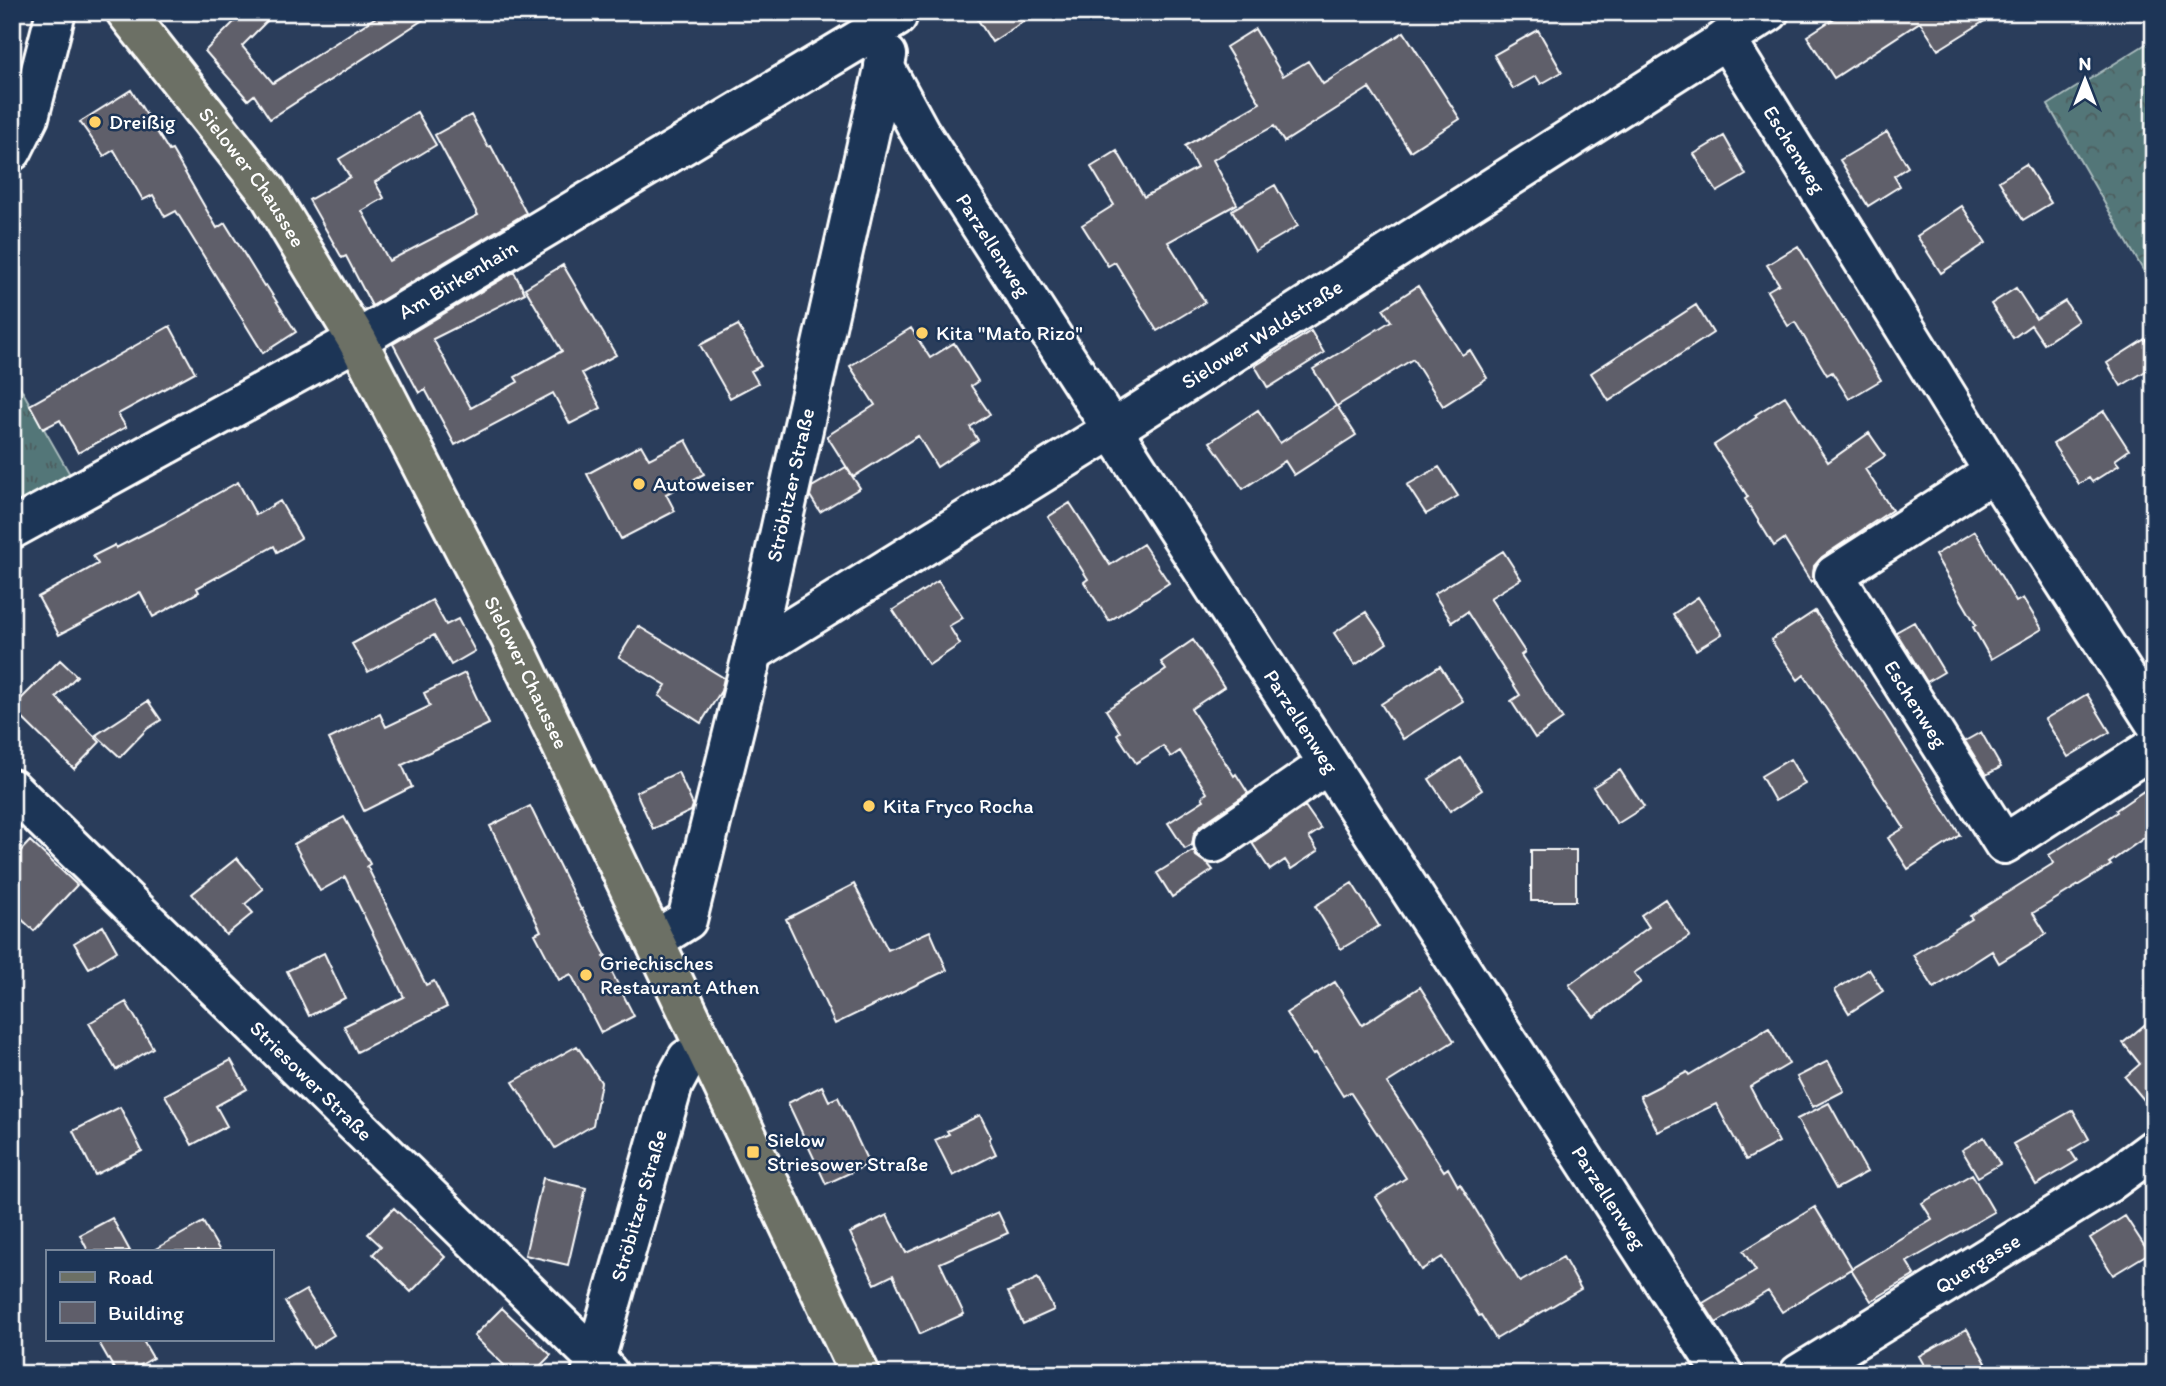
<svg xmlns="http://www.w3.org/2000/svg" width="2166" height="1386" viewBox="0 0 2166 1386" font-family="Itim,sans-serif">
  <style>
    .grass { fill: url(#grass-tufts); stroke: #a8babc; stroke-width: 2 }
    .forest { fill: url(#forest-crowns); stroke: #a8babc; stroke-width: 2 }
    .building { fill: #5f5e6a; stroke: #fff; stroke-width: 2 }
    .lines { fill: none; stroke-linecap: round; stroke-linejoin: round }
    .minor-casing { stroke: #fff; stroke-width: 44 }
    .major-casing { stroke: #fff; stroke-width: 44 }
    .minor { stroke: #1d3557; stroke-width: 38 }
    .major { stroke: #6c7065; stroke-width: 38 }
    .poi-dot { fill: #ffd166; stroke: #1d3557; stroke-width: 2.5 }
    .labels { text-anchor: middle; stroke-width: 5; stroke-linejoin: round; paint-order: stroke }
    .poi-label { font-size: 21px; fill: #fff; stroke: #1d3557; text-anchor: start }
    .street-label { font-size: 21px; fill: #fff; stroke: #1d3557 }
  </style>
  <defs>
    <pattern id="grass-tufts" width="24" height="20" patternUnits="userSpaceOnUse" patternTransform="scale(1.75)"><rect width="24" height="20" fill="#527678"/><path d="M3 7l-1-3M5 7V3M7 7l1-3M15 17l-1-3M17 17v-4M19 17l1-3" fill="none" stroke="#4e5d5e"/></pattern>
    <pattern id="forest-crowns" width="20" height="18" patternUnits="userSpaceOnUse" patternTransform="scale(1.75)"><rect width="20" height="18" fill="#527678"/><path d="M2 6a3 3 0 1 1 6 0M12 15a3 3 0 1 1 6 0" fill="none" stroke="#4e5d5e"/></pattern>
  </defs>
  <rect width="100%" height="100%" fill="#2a3d5b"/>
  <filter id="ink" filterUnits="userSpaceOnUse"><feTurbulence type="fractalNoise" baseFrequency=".0143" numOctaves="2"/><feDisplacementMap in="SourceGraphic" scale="14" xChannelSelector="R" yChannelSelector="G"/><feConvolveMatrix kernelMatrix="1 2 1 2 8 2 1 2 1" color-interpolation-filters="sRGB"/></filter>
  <g filter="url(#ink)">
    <path class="grass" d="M12,373L71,476L12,508Z"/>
    <path class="forest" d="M2154,39V289L2048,105Z"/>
    <path class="building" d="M244,12H276L242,46L273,83L384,12H435L270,119L254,95L248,100L205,51Z
      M973,12H1038L992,42Z
      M1844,12H1999L1938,50L1920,22L1834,78L1807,36Z
      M1255,29L1283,76L1308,61L1323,84L1404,32L1460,119L1410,151L1369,88L1284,142L1274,126L1213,160L1237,204L1168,242L1205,302L1157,331L1115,262L1108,266L1082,225L1114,205L1091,167L1117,151L1144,197L1197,168L1185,146L1260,103L1226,47Z
      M1538,30L1562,72L1541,84L1536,76L1513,89L1494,55Z
      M131,90L169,151L172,150L217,228L225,223L264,286L266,285L296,332L263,353L176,211L165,217L153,195L143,200L114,150L104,156L80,122Z
      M417,112L436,145L375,182L384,198L362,211L389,261L478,215L435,135L471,115L488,147L491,146L526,213L372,306L346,256L342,258L309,200L350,177L339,159Z
      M1887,132L1908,167L1894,176L1900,186L1868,206L1840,160Z
      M1724,136L1746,175L1717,192L1694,154Z
      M2026,164L2051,203L2023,220L1999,181Z
      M1275,185L1298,226L1255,251L1232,210Z
      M1962,206L1986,243L1941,273L1917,236Z
      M1798,246L1881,380L1849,399L1832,372L1827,375L1795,322L1788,326L1767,291L1779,284L1767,265Z
      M563,265L616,355L582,373L601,408L570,424L553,393L455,445L425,389L419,393L393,344L514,272L525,293L433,339L471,408L518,382L515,377L562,351L525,288Z
      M1418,286L1462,355L1470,350L1487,378L1443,406L1413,359L1337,406L1356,435L1294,475L1285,461L1243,489L1210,442L1258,410L1280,443L1336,406L1313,369L1391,321L1383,309Z
      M2016,288L2036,319L2065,301L2078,321L2044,344L2031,325L2013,338L1991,304Z
      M1696,305L1713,333L1609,401L1591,373Z
      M738,325L761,366L751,371L758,383L730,398L700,345Z
      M170,326L195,372L118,414L126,427L78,453L60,420L43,429L30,405Z
      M911,328L930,358L954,343L978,381L971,386L990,414L970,427L978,440L937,467L918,436L853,477L827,436L875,405L850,366Z
      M1311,331L1324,353L1268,388L1255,366Z
      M2145,339L2154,353V366L2121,386L2107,363Z
      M1785,396L1828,462L1869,433L1885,456L1865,469L1892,510L1822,557L1814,566L1813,580L1811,582L1784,539L1774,546L1745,499L1748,497L1714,445L1757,417L1755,415Z
      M2104,411L2129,450L2115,460L2119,465L2092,482L2089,478L2079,484L2053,444Z
      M686,440L704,474L666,494L675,511L621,539L587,474L641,445L649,459Z
      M846,467L860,488L820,512L810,496L812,487Z
      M1439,467L1458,496L1426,514L1407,485Z
      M238,482L256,515L280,501L301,538L277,552L274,546L197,588L199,592L153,617L140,592L59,635L38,597L98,564L93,556L115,545L116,548L163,524Z
      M1070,503L1110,565L1143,544L1169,583L1109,621L1084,582L1088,579L1048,517Z
      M1975,531L2016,602L2023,598L2042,629L1991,659L1973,627L1976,625L1935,555Z
      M1503,551L1521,579L1490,598L1525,652L1521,655L1563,719L1535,738L1511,701L1520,695L1467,612L1452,622L1434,594Z
      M938,581L963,618L949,626L960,644L929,665L893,610Z
      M1698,597L1722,634L1696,650L1673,614Z
      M432,600L446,625L458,619L475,651L451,665L434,635L368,672L352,644Z
      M1815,611L1882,711L1960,835L1908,869L1888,838L1904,828L1804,675L1798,680L1771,640Z
      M1366,612L1387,643L1355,665L1334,633Z
      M1914,622L1944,672L1927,682L1896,632Z
      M638,626L724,678L721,691L701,723L659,696L666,685L619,657Z
      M1193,640L1224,687L1191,709L1234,776L1236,774L1248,793L1201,825L1194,834L1192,845L1185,849L1168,823L1204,800L1202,797L1207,793L1180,751L1171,757L1163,746L1136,763L1117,734L1120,732L1106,710L1166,670L1161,662Z
      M60,660L77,676L56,697L100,742L74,769L12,708Z
      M1440,666L1463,701L1403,739L1381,704Z
      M465,673L489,724L402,765L412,787L364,811L329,739L380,714L386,727L430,706L424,693Z
      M2087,694L2110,732L2068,757L2045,719Z
      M148,701L161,720L147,729L120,757L96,735Z
      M1981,732L2001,767L1986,775L1965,741Z
      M1461,758L1482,790L1450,811L1429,779Z
      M1790,759L1805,784L1775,801L1761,776Z
      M1620,770L1644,807L1617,824L1593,787Z
      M678,772L693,805L691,811L653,829L636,792Z
      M2154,784V831L2109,863L2111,865L2033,913L2046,934L1999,963L1992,951L1934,988L1913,955L1972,919L1970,916L2054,863L2049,855L2117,812L2116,810Z
      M530,806L581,910L582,909L606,956L604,957L634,1016L601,1033L571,974L559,980L535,934L541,931L490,826Z
      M1305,806L1321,829L1309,837L1318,851L1291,869L1285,860L1270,870L1252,843Z
      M344,817L370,864L367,866L426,985L434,981L447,1007L357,1052L344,1026L404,997L345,877L320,891L294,844Z
      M30,841L77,885L34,931L12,910V860Z
      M1194,850L1196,856L1208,864L1213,870L1172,897L1157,873Z
      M1531,850H1576V901H1531Z
      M237,858L263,889L245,904L253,913L226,935L192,894Z
      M1352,883L1379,926L1341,949L1315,906Z
      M854,884L888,950L930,931L947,970L835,1024L786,919Z
      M1665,899L1690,936L1634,973L1641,982L1594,1017L1569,985L1649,927L1641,915Z
      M103,926L117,951L89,968L74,943Z
      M324,953L345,998L309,1016L287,971Z
      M1869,969L1883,991L1849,1013L1835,990Z
      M1335,982L1362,1025L1420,987L1454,1041L1387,1083L1444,1171L1448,1168L1458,1186L1460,1184L1520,1282L1563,1257L1581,1289L1496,1339L1481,1315L1479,1316L1442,1257L1421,1270L1376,1197L1406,1178L1350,1092L1343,1096L1316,1053L1313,1055L1286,1013Z
      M126,1002L153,1048L116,1070L89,1023Z
      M2154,1017V1112L2125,1077L2140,1064L2123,1043Z
      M1769,1028L1789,1064L1750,1087L1779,1142L1746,1160L1716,1104L1658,1132L1640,1096L1687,1072L1689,1075Z
      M577,1046L601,1082L593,1125L555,1148L513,1082Z
      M231,1060L247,1089L216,1106L227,1126L192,1145L165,1095Z
      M1828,1061L1844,1091L1813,1107L1797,1077Z
      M822,1086L829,1101L838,1097L869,1164L826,1184L788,1103Z
      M1829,1103L1867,1172L1836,1189L1797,1119Z
      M120,1107L142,1151L95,1175L73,1131Z
      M2073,1110L2089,1139L2070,1150L2077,1161L2036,1185L2013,1144Z
      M980,1115L991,1137L989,1139L996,1154L953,1176L935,1140L949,1134L947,1131Z
      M1984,1137L2000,1164L1978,1177L1962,1150Z
      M1972,1174L1994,1212L1907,1262L1915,1275L1871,1301L1851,1269L1782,1312L1768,1291L1716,1323L1703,1303L1756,1271L1743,1251L1815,1207L1852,1268L1932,1219L1922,1203Z
      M543,1178L586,1188L568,1265L525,1255Z
      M394,1208L445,1257L411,1292L373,1254L381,1246L368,1234Z
      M998,1212L1008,1233L940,1263L964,1314L920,1334L893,1275L875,1284L850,1233L887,1215L906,1253Z
      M2125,1216L2149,1253L2113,1275L2090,1238Z
      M112,1218L130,1251H88L80,1235Z
      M203,1222L220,1251H152Z
      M1038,1278L1054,1310L1023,1324L1008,1292Z
      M306,1290L334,1335L313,1348L285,1302Z
      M502,1308L551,1355L532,1374H513L474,1336Z
      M1967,1329L1986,1363L1968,1374H1929L1919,1356Z
      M97,1339H142L153,1358L125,1374H117Z"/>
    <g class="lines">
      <defs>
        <g id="minor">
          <path id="s1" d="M1726,39L1994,472L2154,721"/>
          <path id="s2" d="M884,66L920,132L1723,1374"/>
          <path d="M12,151L29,117L56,12"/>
          <path id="s3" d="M1994,472L1834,575L2004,844L2154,747"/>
          <path id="s4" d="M12,529L357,340L897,17"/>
          <path id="s5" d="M753,652L1113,429L1769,12"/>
          <path id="s6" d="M12,789L595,1358L609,1374"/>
          <path d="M1214,843L1328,764"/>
          <path id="s7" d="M655,940L687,920L753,652L887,55"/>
          <path id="s8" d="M591,1374L673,1085L687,1059L706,1050"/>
          <path id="s9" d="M1799,1374L2108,1183L2154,1149"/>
        </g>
        <g id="major">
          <path id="s10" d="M126,12L267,191L357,340L511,639L860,1374"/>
        </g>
      </defs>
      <use href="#minor" class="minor-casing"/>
      <use href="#major" class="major-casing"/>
      <use href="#minor" class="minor"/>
      <use href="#major" class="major"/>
    </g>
  </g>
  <g class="poi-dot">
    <circle cx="95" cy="122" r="7"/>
    <circle cx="922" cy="333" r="7"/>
    <circle cx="639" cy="484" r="7"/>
    <circle cx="869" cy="806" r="7"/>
    <circle cx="586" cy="975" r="7"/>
    <rect x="746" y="1145" width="14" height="14" rx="3.5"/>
  </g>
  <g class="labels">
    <g class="poi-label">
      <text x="109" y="129">Dreißig</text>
      <text x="936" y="340">Kita "Mato Rizo"</text>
      <text x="653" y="491">Autoweiser</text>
      <text x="883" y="813">Kita Fryco Rocha</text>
      <text x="600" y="970">Griechisches<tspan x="600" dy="24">Restaurant Athen</tspan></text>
      <text x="767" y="1147">Sielow<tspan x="767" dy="24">Striesower Straße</tspan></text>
    </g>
    <g class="street-label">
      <text dy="7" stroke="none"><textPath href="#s1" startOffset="130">Eschenweg</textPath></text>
      <text dy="7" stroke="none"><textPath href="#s10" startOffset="208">Sielower Chaussee</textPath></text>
      <text dy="7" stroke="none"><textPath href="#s2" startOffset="210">Parzellenweg</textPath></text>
      <text dy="7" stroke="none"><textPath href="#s4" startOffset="511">Am Birkenhain</textPath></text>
      <text dy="7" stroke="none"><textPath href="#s5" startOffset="600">Sielower Waldstraße</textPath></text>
      <text dy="7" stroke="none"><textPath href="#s7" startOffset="485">Ströbitzer Straße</textPath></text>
      <text dy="7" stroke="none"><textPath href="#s10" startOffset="775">Sielower Chaussee</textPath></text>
      <text dy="7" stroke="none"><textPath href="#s3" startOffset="343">Eschenweg</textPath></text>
      <text dy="7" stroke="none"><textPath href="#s2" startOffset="777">Parzellenweg</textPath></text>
      <text dy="7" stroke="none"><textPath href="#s6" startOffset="418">Striesower Straße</textPath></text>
      <text dy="7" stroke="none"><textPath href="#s2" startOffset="1344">Parzellenweg</textPath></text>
      <text dy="7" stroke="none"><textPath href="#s8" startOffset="175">Ströbitzer Straße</textPath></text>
      <text dy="7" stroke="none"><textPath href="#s9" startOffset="210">Quergasse</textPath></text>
    </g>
  </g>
  <rect width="2166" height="1386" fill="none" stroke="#1d3557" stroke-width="42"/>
  <rect x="21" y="21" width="2124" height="1344" fill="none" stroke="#fff" stroke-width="2.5" filter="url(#ink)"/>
  <rect x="46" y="1250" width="228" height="91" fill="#1d3557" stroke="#77869a" stroke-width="2"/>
  <rect x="60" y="1272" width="35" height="10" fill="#6c7065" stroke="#77869a" stroke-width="2"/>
  <text x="108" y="1284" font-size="21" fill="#ffffff">Road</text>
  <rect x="60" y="1302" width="35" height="21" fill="#5f5e6a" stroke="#77869a" stroke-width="2"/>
  <text x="108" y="1320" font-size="21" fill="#ffffff">Building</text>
  <g transform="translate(2085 80)" stroke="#1d3557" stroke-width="5" paint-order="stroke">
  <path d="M0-5L12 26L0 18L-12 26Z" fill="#ffffff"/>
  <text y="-10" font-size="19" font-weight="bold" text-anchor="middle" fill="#ffffff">N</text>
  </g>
</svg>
